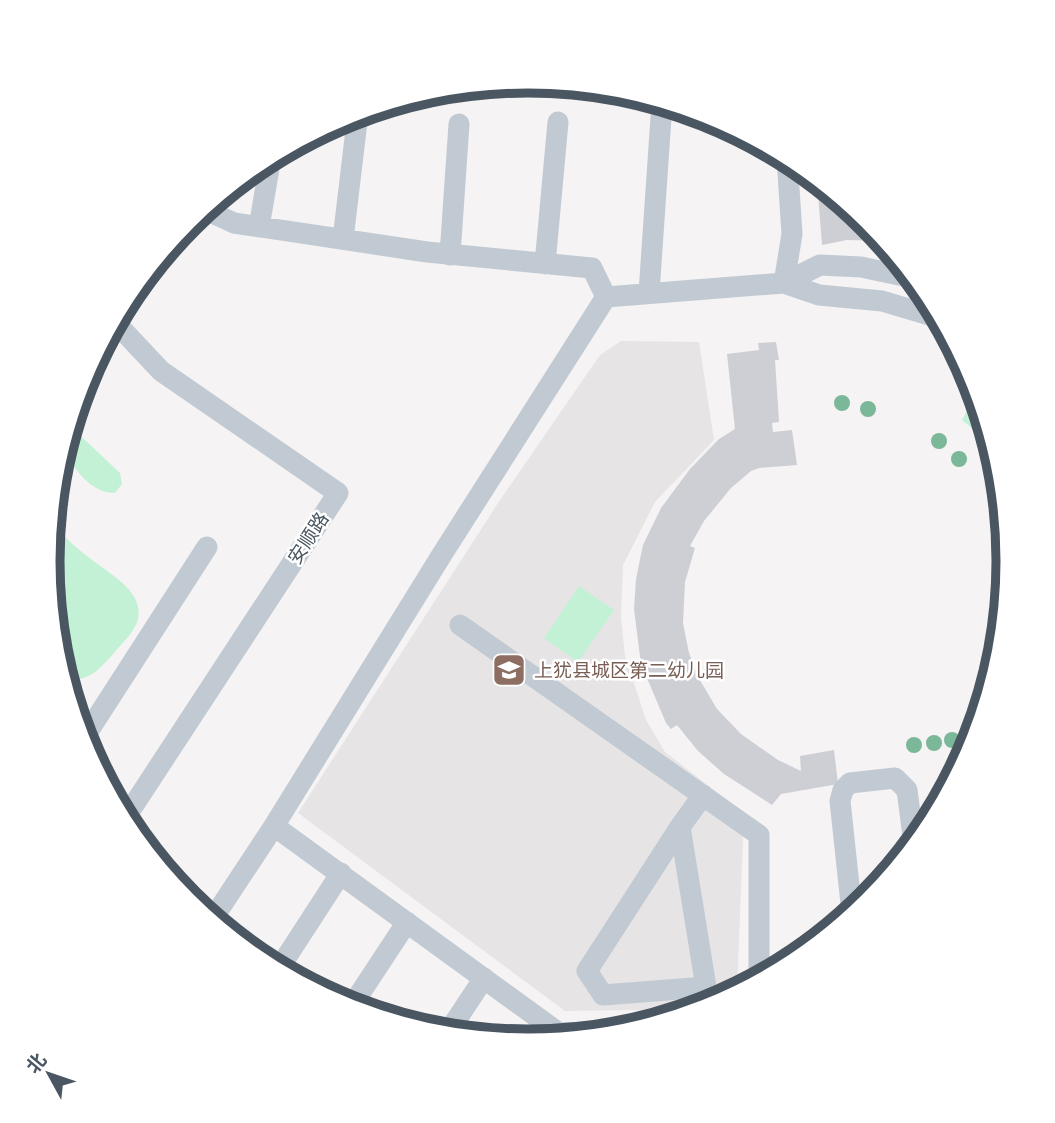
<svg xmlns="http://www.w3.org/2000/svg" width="1055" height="1123" viewBox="0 0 1055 1123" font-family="'DM Sans','Noto Sans SC',sans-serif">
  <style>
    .education { fill: #e6e4e5 }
    .green { fill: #c3f1d5 }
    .building { fill: #cdcfd5 }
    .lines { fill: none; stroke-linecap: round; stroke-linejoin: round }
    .minor { stroke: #c1cad2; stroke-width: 21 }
    .tree { fill: #7bb799 }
    .labels { text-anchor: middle; stroke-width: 5; stroke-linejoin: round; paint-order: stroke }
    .street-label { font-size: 19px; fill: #4a5661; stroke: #fff }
    .education-label { font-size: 19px; fill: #785e54; stroke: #fff; text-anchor: start }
    .rim { fill: none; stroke: #4a5661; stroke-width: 9 }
  </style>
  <rect width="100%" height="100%" fill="#f5f3f3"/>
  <path class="education" d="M621,341L699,342L714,440L655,502L623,565L621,617L625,656L646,720L665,752L744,813L737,991L711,1005L698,1009L565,1011L298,813L500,500L600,355Z"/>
  <path class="green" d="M976,395L991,444L962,420Z
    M69,425L120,473L122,484L115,493C90,493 76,469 62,450Z
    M51,521C64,538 82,553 99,565C116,578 143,593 138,619C135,632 121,644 113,654C98,671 88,682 64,679C49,629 46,573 51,521Z
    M579,586L614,610L578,662L544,638Z"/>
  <path class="building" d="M817,181L867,222L883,241L847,240L822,245Z
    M776,342L779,360H775L779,422L772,423L773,432L792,430L797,465L759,468L751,471L731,488L704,521L690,546L695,548L685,582L683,623L689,653L698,677L717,709L741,734L778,760L801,771L800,756L834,750L838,784L781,794L772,805L724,774L698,751L677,725L671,729L666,723L641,664L634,609L636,579L643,545L661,508L690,469L719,439L735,429L727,354L759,350L758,343Z"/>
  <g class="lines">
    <path class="minor" d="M206,207L210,212L234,223L427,252L592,268L606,297
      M259,227L271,157
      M343,239L358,113
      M450,255L459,124
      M545,264L558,122
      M784,283L819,295L882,301L939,318
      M784,283L792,234L787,158
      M649,293L662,103
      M114,321L161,371L338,493L124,820
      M460,625L759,835V980
      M82,741L207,547
      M680,827L587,971L603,995L706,987L680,827L703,795
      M852,913L840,801L843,790L850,783L895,778L907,790L914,844
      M212,920L274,826
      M278,970L341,873
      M351,1007L407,922
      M624,1031L559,1033L274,826L441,556L606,297L784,283L820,265L861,267L913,278
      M447,1034L484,978"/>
  </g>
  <g class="tree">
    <circle cx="842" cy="403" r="8"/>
    <circle cx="868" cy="409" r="8"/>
    <circle cx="939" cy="441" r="8"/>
    <circle cx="959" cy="459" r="8"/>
    <circle cx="952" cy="740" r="8"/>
    <circle cx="934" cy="743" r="8"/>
    <circle cx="914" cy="745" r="8"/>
  </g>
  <defs>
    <symbol id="school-square" viewBox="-11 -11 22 22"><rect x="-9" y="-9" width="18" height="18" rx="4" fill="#8d6e63" stroke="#fff"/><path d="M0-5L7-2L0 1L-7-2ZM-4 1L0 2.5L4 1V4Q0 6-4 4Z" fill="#fff"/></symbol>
  </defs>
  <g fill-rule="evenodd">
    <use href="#school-square" x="490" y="651" width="38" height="38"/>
  </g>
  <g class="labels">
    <g class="street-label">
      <text transform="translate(308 538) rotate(-57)" y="7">安顺路</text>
    </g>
    <g class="education-label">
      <text x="534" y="677">上犹县城区第二幼儿园</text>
    </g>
  </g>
  <path d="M0 0H1055V1123H0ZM60 561a468 468 0 1 1 936 0a468 468 0 1 1-936 0Z" fill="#fff" fill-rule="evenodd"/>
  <path class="rim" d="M60 561a468 468 0 1 1 936 0a468 468 0 1 1-936 0Z"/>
  <g transform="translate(49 1074) rotate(310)" stroke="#ffffff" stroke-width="5" paint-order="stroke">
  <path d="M0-5L12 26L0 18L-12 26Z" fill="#4a5661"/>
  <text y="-10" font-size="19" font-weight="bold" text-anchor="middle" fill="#4a5661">北</text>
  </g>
</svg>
